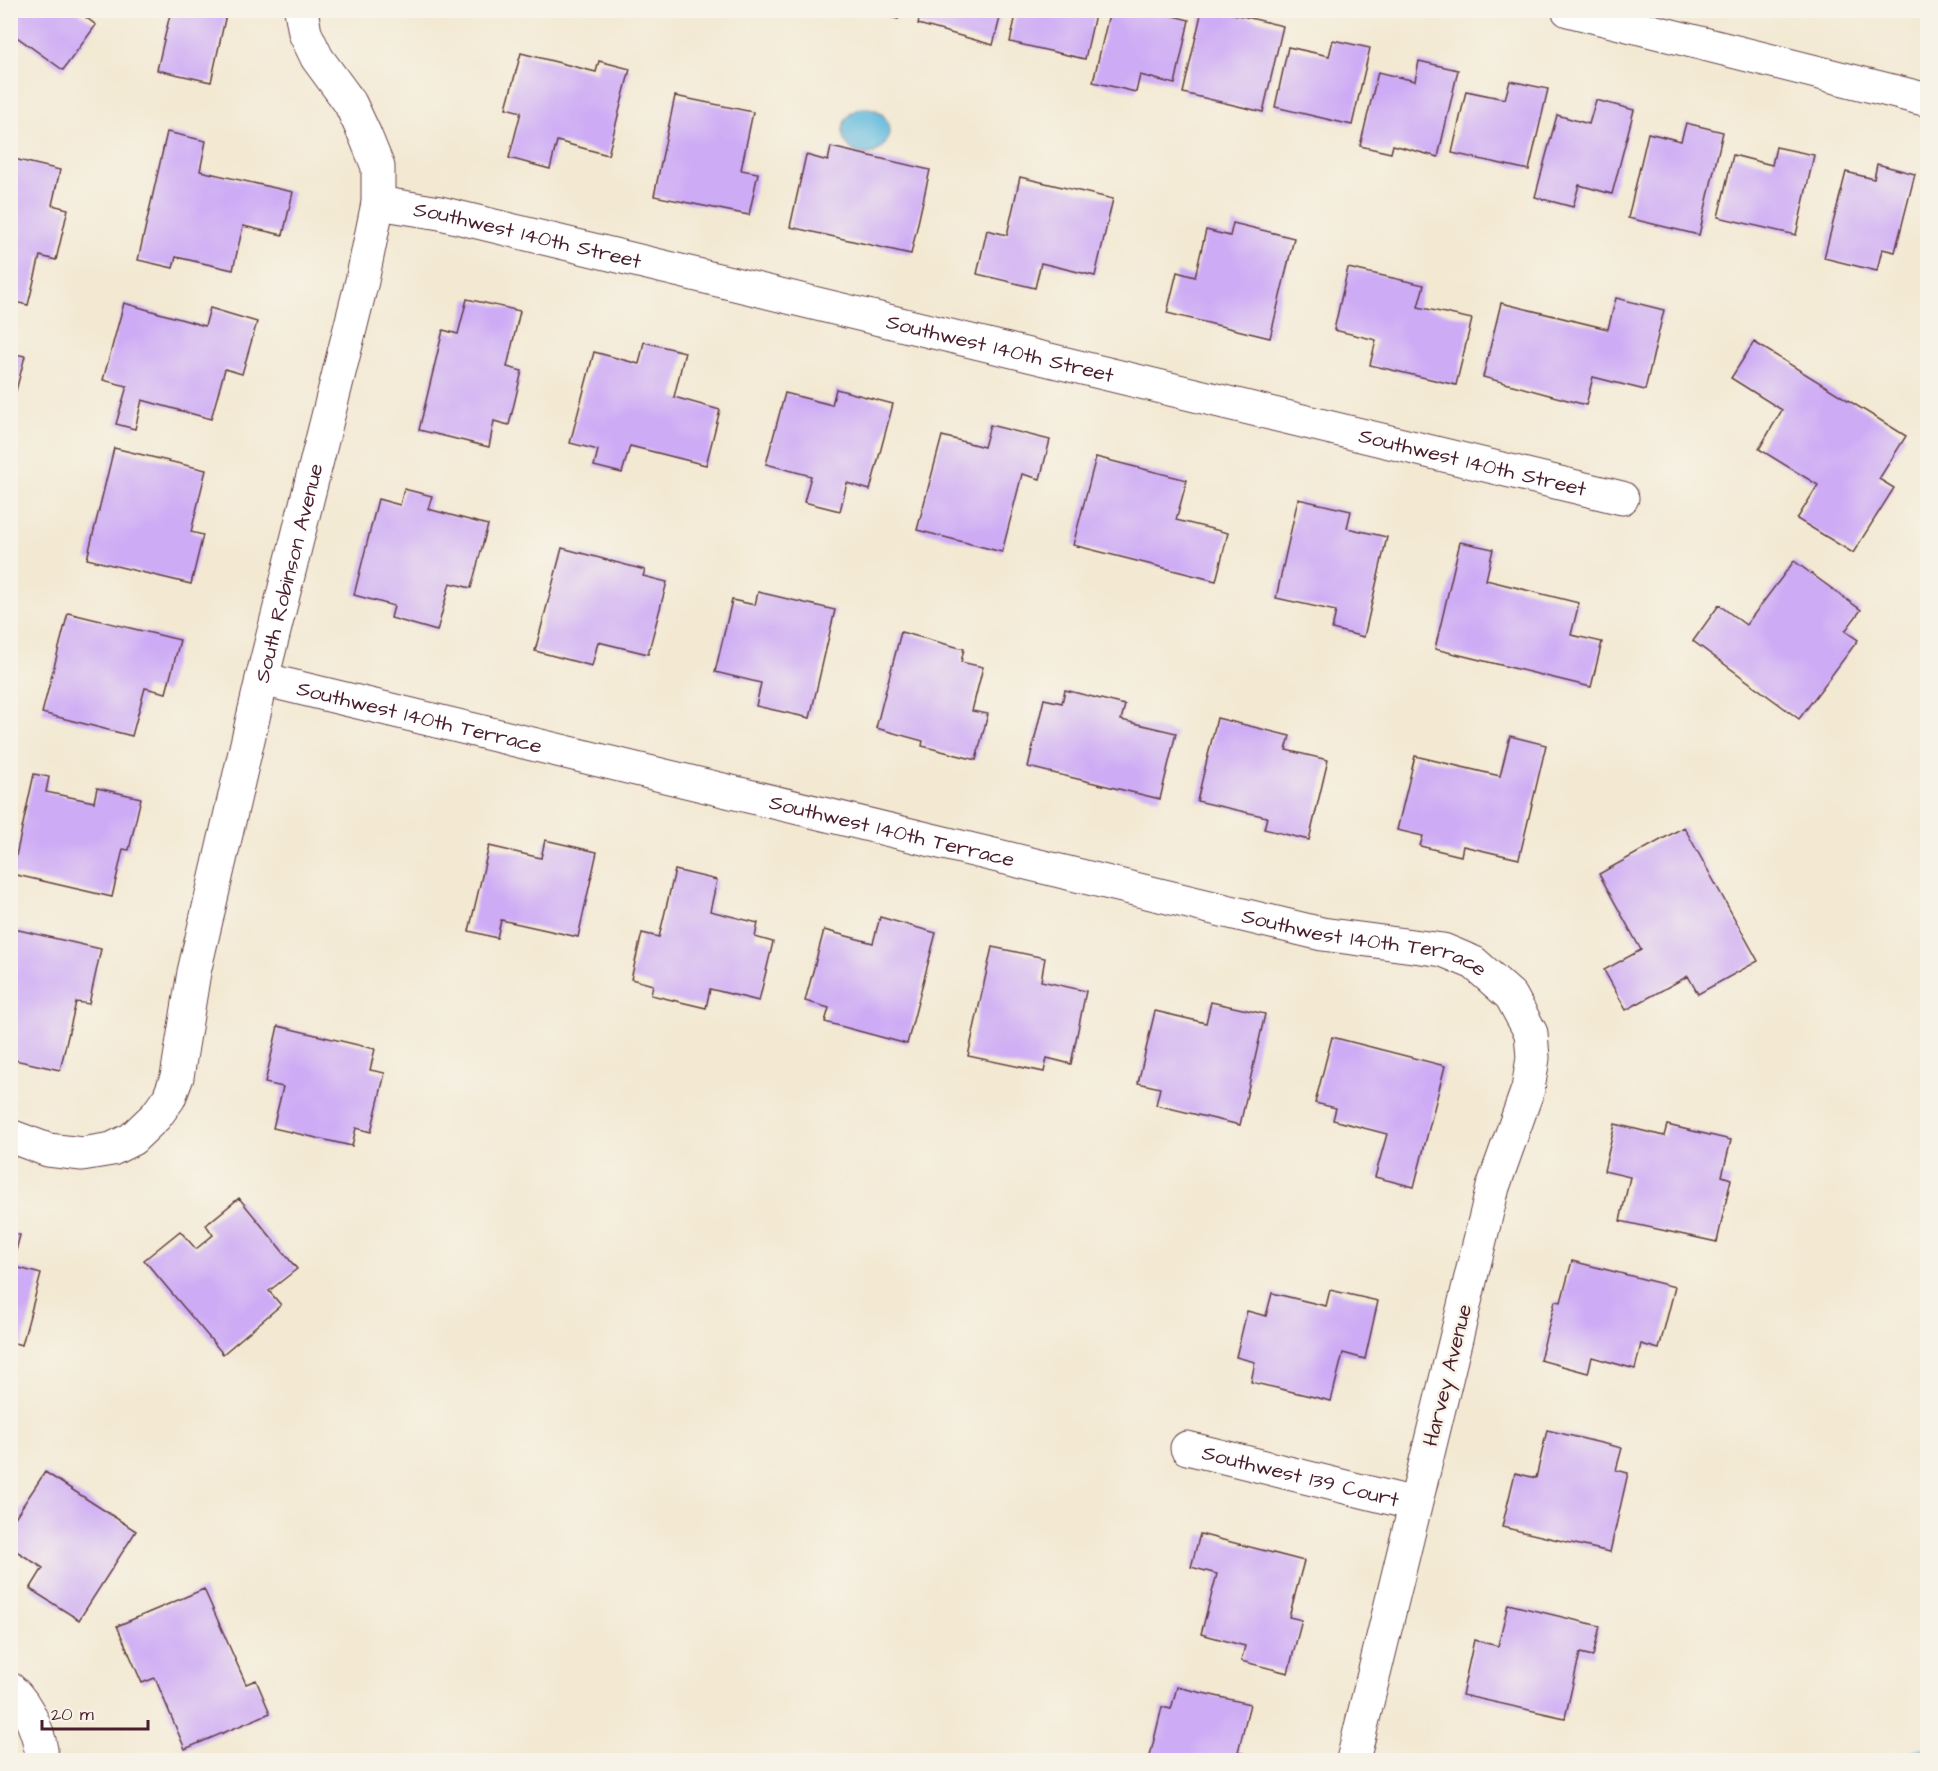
<svg xmlns="http://www.w3.org/2000/svg" width="1938" height="1771" viewBox="0 0 1938 1771" font-family="'Architects Daughter',sans-serif">
  <style>
    .water { fill: #61bade; stroke: #566c84; stroke-width: 1.5 }
    .lines { fill: none; stroke-linecap: round; stroke-linejoin: round }
    .stream { stroke: #61bade; stroke-width: 10 }
    .building { fill: #cdabf5 }
    .street-casing { stroke: #633d44; stroke-width: 35 }
    .street { stroke: #fff; stroke-width: 33 }
    .labels { text-anchor: middle; stroke-width: 5; stroke-linejoin: round; paint-order: stroke }
    .street-label { font-size: 21px; fill: #4a1f2b; stroke: #f7f3e8 }
  </style>
  <rect width="100%" height="100%" fill="#f7f3e8"/>
  <filter id="ink" filterUnits="userSpaceOnUse"><feTurbulence type="fractalNoise" baseFrequency=".0167" numOctaves="2"/><feDisplacementMap in="SourceGraphic" scale="12" xChannelSelector="R" yChannelSelector="G"/><feConvolveMatrix kernelMatrix="1 2 1 2 8 2 1 2 1" color-interpolation-filters="sRGB"/></filter>
  <filter id="wash" filterUnits="userSpaceOnUse"><feTurbulence type="fractalNoise" baseFrequency=".008" numOctaves="4" result="noise"/><feDisplacementMap in="SourceGraphic" scale="24" xChannelSelector="R" yChannelSelector="G"/><feGaussianBlur stdDeviation="1.35" result="paint"/><feColorMatrix in="noise" values="0 0 0 0 0 0 0 0 0 0 0 0 0 0 0 0 0 1.4 0 .05"/><feComposite in="paint" operator="in"/></filter>
  <g filter="url(#wash)">
    <rect width="100%" height="100%" fill="#f3e9d3"/>
    <path class="water" d="M843 131a23 23 0 1 1 46 0a23 23 0 1 1-46 0Z"/>
    <g class="lines">
      <path class="stream" d="M1894,1760L1928,1751"/>
    </g>
    <g id="blocks">
      <path class="building" d="M10,10H76L96,25L63,70L10,32Z
        M171,10H227L211,82L157,70Z
        M865,10H900L898,19Z
        M921,10H1002L993,45L918,24Z
        M1017,10H1096L1085,59L1010,42Z
        M1110,10H1150L1189,20L1175,84L1140,75L1136,92L1093,82Z
        M1202,10H1217L1283,26L1263,112L1183,93Z
        M1333,40L1370,48L1352,125L1275,107L1288,47L1329,56Z
        M521,53L596,72L599,61L630,69L608,155L557,141L550,169L509,158L521,112L506,108Z
        M1419,61L1458,70L1438,157L1393,145L1391,153L1360,146L1378,72L1415,81Z
        M1510,81L1548,89L1529,170L1452,153L1466,91L1505,99Z
        M675,96L753,112L741,170L758,173L749,215L654,196Z
        M1596,100L1634,110L1612,194L1579,185L1573,207L1535,197L1557,115L1589,124Z
        M1686,123L1723,132L1699,235L1628,218L1648,133L1681,141Z
        M167,132L206,141L200,171L293,192L283,235L243,226L233,270L176,257L173,268L138,260Z
        M831,147L930,170L911,254L790,227L806,155L828,161Z
        M1776,147L1814,155L1796,235L1718,217L1733,155L1772,165Z
        M10,158L60,170L52,205L68,209L56,260L40,256L28,305L10,301Z
        M1877,164L1915,174L1895,252L1882,249L1877,271L1824,258L1846,172L1874,179Z
        M1020,177L1113,199L1095,276L1041,263L1035,288L977,274L987,230L1007,235Z
        M1233,223L1294,238L1270,338L1167,313L1177,272L1195,277L1206,230L1230,236Z
        M1348,268L1424,285L1418,307L1472,319L1456,385L1370,365L1376,340L1334,330Z
        M1616,298L1664,310L1645,390L1593,377L1586,405L1483,377L1501,303L1608,329Z
        M467,299L520,311L507,367L522,371L509,425L494,421L489,447L419,430L443,330L458,334Z
        M124,303L205,326L210,308L257,322L242,374L225,369L211,419L142,400L135,429L116,424L127,386L103,380Z
        M644,342L685,352L674,397L720,410L706,465L630,446L622,473L594,466L598,450L570,443L594,352L639,364Z
        M1754,342L1906,436L1879,479L1894,488L1853,553L1797,519L1818,485L1759,449L1782,410L1731,378Z
        M10,353L25,356L11,410H10Z
        M836,389L893,404L870,490L847,483L840,511L804,502L811,476L766,464L785,393L832,405Z
        M990,425L1050,440L1040,479L1022,474L1002,552L917,530L942,436L984,447Z
        M114,448L206,470L191,532L203,535L191,584L87,559Z
        M1096,457L1187,480L1176,520L1228,533L1216,581L1073,545Z
        M404,489L432,496L428,509L488,525L471,588L450,583L437,631L391,618L394,606L354,595L378,499L400,505Z
        M1298,499L1351,511L1347,528L1387,537L1364,637L1332,629L1336,611L1276,598Z
        M1460,542L1493,549L1486,580L1579,603L1571,635L1602,642L1591,687L1435,649Z
        M562,548L645,570L643,576L667,582L648,654L598,642L592,666L535,651Z
        M1794,561L1861,610L1845,631L1858,640L1799,719L1693,641L1719,605L1746,625Z
        M758,592L835,610L810,718L756,706L761,683L715,672L732,600L755,605Z
        M68,613L180,640L166,693L145,688L132,736L42,713Z
        M901,632L964,649L961,662L983,667L972,711L988,714L976,760L922,746L923,741L876,728Z
        M1065,690L1125,705L1121,720L1176,733L1160,799L1028,767L1044,699L1062,703Z
        M1217,718L1290,736L1286,750L1328,760L1309,840L1264,829L1267,817L1197,801Z
        M1510,736L1546,745L1519,859L1463,846L1461,856L1420,846L1423,836L1397,830L1415,756L1500,776Z
        M34,774L49,777L46,792L94,802L97,788L141,798L129,850L123,849L112,897L12,874Z
        M1684,827L1758,961L1698,994L1688,976L1626,1010L1604,970L1641,950L1599,874Z
        M545,840L597,852L578,937L501,920L497,938L469,931L489,846L541,858Z
        M675,870L717,880L710,911L758,923L755,937L773,942L759,1001L710,989L706,1008L651,995L653,985L631,979L642,933L659,937Z
        M880,917L936,933L907,1044L825,1022L829,1008L805,1001L824,930L873,943Z
        M10,928L101,949L89,1004L76,1002L60,1070L10,1059Z
        M992,947L1045,958L1041,981L1086,991L1071,1064L1047,1058L1044,1072L968,1056Z
        M1211,1002L1265,1014L1240,1125L1156,1105L1160,1088L1138,1083L1155,1011L1206,1023Z
        M278,1026L375,1049L370,1070L385,1073L371,1132L356,1128L352,1146L273,1128L283,1087L265,1083Z
        M1332,1037L1445,1066L1414,1187L1375,1177L1387,1134L1333,1120L1336,1108L1315,1103Z
        M1615,1124L1664,1136L1667,1125L1731,1140L1722,1176L1731,1179L1717,1242L1620,1221L1630,1177L1604,1171Z
        M239,1198L297,1269L269,1291L281,1305L223,1354L144,1260L180,1231L196,1249L213,1235L206,1225Z
        M10,1233L20,1235L12,1266L41,1274L22,1345L10,1342Z
        M1572,1261L1675,1287L1659,1349L1641,1344L1635,1369L1592,1357L1588,1373L1540,1360L1555,1301L1561,1302Z
        M1330,1290L1378,1301L1365,1359L1343,1353L1331,1401L1251,1382L1255,1362L1236,1357L1247,1311L1266,1316L1272,1293L1326,1306Z
        M1547,1430L1622,1448L1616,1470L1628,1473L1610,1552L1502,1527L1515,1473L1536,1478Z
        M45,1472L136,1531L79,1620L30,1589L43,1568L10,1547V1525Z
        M1200,1534L1304,1561L1289,1617L1302,1620L1288,1673L1241,1661L1245,1646L1201,1634L1217,1574L1191,1567Z
        M204,1589L246,1684L256,1680L270,1713L185,1749L155,1678L142,1683L117,1626Z
        M1508,1604L1600,1626L1593,1656L1580,1653L1565,1718L1462,1695L1474,1640L1498,1646Z
        M1177,1687L1250,1704L1238,1752L1263,1758L1262,1760H1149L1162,1707L1171,1709Z"/>
    </g>
  </g>
  <g filter="url(#ink)">
    <use href="#blocks" fill-opacity="0" stroke="#633d44" stroke-width="1.5"/>
    <g class="lines">
      <defs>
        <g id="street">
          <path d="M1568,10L1928,100"/>
          <path id="s1" d="M378,203L440,213L1622,498"/>
          <path id="s2" d="M262,679L1322,934L1443,950L1474,963L1511,996L1531,1033L1533,1058L1528,1089L1493,1187L1353,1760"/>
          <path id="s3" d="M10,1136L48,1150L82,1154L112,1149L132,1139L156,1116L169,1098L177,1077L194,972L262,679L362,281L378,203V167L365,135L350,103L317,58L305,33L301,10"/>
          <path id="s4" d="M1187,1448L1415,1504"/>
          <path d="M10,1689C29,1706 41,1736 42,1760"/>
        </g>
      </defs>
      <use href="#street" class="street-casing"/>
      <use href="#street" class="street"/>
    </g>
  </g>
  <g class="labels">
    <g class="street-label">
      <text dy="7" stroke="none"><textPath href="#s1" startOffset="153">Southwest 140th Street</textPath></text>
      <text dy="7" stroke="none"><textPath href="#s1" startOffset="639">Southwest 140th Street</textPath></text>
      <text dy="7" stroke="none"><textPath href="#s1" startOffset="1125">Southwest 140th Street</textPath></text>
      <text dy="7" stroke="none"><textPath href="#s3" startOffset="722">South Robinson Avenue</textPath></text>
      <text dy="7" stroke="none"><textPath href="#s2" startOffset="162">Southwest 140th Terrace</textPath></text>
      <text dy="7" stroke="none"><textPath href="#s2" startOffset="648">Southwest 140th Terrace</textPath></text>
      <text dy="7" stroke="none"><textPath href="#s2" startOffset="1134">Southwest 140th Terrace</textPath></text>
      <text transform="translate(1447 1375) rotate(-76)" y="7">Harvey Avenue</text>
      <text dy="7" stroke="none"><textPath href="#s4" startOffset="117">Southwest 139 Court</textPath></text>
    </g>
  </g>
  <rect width="1938" height="1771" fill="none" stroke="#f7f3e8" stroke-width="36"/>
  <path d="M42 1720v9h106v-9" fill="none" stroke="#4a1f2b" stroke-width="3"/>
  <text x="51" y="1720" font-size="18" fill="#4a1f2b" stroke="#f7f3e8" stroke-width="4.5" paint-order="stroke">20 m</text>
</svg>
